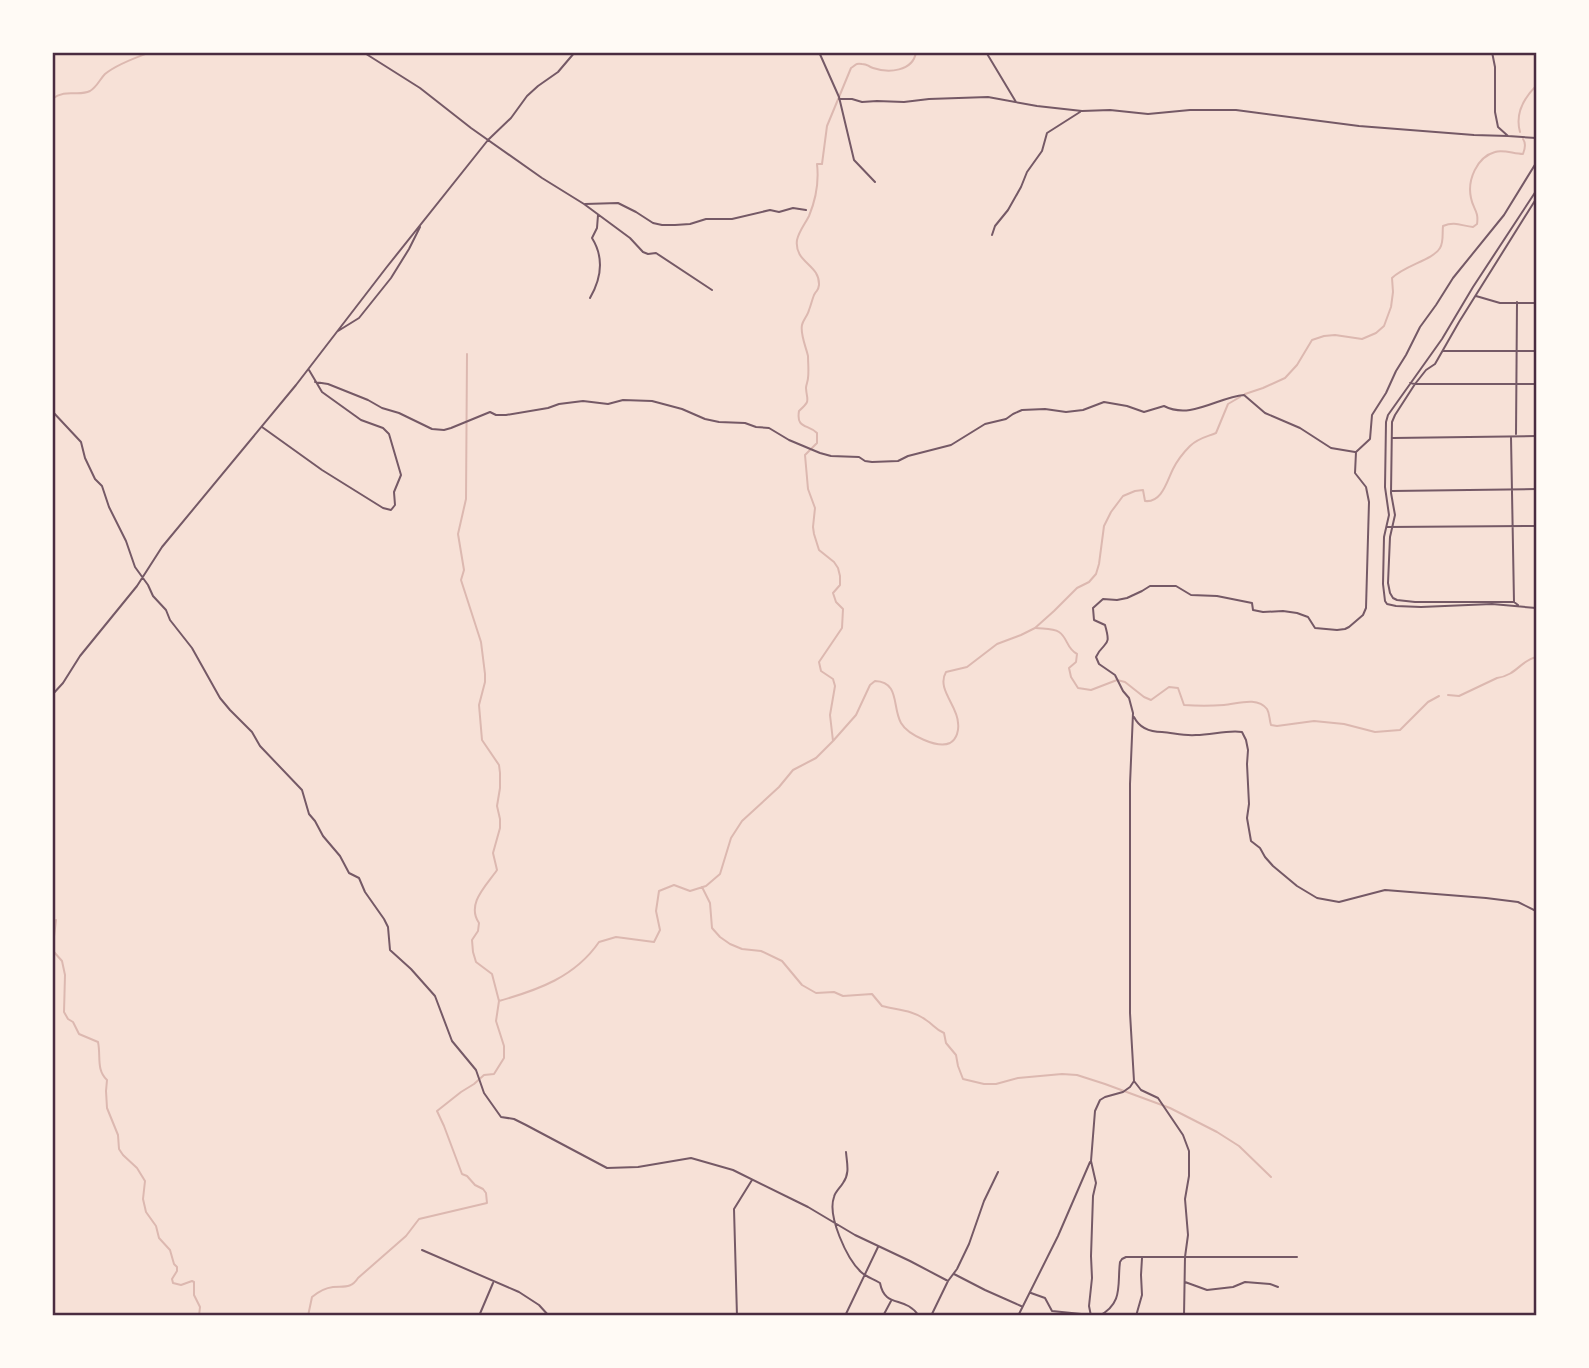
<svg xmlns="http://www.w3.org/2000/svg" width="1589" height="1368" viewBox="0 0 1589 1368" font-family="'Libre Baskerville',serif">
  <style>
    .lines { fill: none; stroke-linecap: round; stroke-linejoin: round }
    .stream { stroke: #dcb8b0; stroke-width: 2 }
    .minor { stroke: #755966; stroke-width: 2 }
    .neatline { fill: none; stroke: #4a2c40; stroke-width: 2.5 }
  </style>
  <rect width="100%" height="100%" fill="#f7e1d7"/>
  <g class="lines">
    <path class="stream" d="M52,99C66,88 78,97 90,91C97,87 100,79 105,74C117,64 137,57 151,52
      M1520,132C1515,114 1524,98 1536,86
      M467,354L466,499L458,534L464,570L461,580L481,642L485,674V682L479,705L482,740L499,765L500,773V788L497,806L500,819V828L493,853L497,870C486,886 466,904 479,923L478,931L472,940L473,952L476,962L492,974L499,1001
      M1245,394L1263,388L1285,378L1297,365L1312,340L1324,336L1335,335L1362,339L1376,333L1384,326L1391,307L1393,292L1392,278C1405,265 1433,260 1440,248C1444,241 1442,234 1443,226C1455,221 1462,226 1473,227L1477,224C1479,211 1473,209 1471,198C1467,180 1477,157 1495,152C1503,149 1514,154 1523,154C1525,149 1526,143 1523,139
      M1036,628C1043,629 1053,628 1059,632C1068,638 1066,648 1077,654L1076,662L1069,668L1071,677L1078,688L1091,690L1117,680L1125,682L1144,697L1151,700L1169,687L1178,688L1184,705C1197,706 1211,706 1224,705C1237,704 1257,696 1267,709C1270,714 1269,719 1271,725L1277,726L1314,721L1344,724L1375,732L1400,730L1428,702L1439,696
      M1448,695L1459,696L1497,678C1517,675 1520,661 1536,657
      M833,741L830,715L835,686L833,679L821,671L819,662L842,628L843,609L836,602L833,593L840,585V576L838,568L834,562L819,550L814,534L813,527L815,508L808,489L805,455L817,443V433C808,424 796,429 799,411C811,400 807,402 806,388C806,385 808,381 808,378C809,371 808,363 808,356C806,347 800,334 802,325C803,320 808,315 809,310C811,305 812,300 814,295C817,289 818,292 819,285C820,264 794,263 797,240C799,231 805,224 809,216C816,199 819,181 817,164H822L827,126L851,68C856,65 855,63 862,64C868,64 867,66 873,68C888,73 913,72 916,52
      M702,887L710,903L712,928L720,937L730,944L742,949L761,951L782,961L802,985L816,993L834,992L843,996L872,994L882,1006C897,1010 913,1010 926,1020C934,1025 935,1029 944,1033L946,1043L956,1055L958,1066L963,1079L984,1084H996L1018,1078L1062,1074L1077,1075L1105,1084L1170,1108L1217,1132L1239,1146L1271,1177
      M56,920L53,945L54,952L62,961L65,975L64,1012L68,1019L73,1022L79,1034L98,1042C101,1056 96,1070 107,1080L106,1091L107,1108L118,1135L119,1149L123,1155L137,1168L145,1181L143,1199L146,1212L156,1226L159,1238L170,1250L174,1264L177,1267V1271L172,1279L173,1283L181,1285L192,1281L194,1282V1295L200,1307L199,1316
      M308,1316L312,1297C318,1292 325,1288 333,1287C344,1286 351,1289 358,1278L406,1236L419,1219L487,1203L486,1193L483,1189L475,1185L467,1176L462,1174L444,1126L437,1111L461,1092L474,1084L484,1075L494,1074L504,1058V1046L496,1021L499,1001C538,990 575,977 599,942L616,937L654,942L660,930L656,911L659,891L674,885L690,891L706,886L720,874L731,838L742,821L779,787L793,770L816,758L833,741L856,715L870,685L875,681C900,682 892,707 901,723C908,735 938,749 950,743C957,739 959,730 958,723C958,706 936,689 946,672L967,667L997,644L1021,635L1035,628L1054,611L1077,588L1089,582L1096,574L1099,564L1104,526L1111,512L1123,496L1135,491L1143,490L1145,501C1162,503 1167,481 1173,469C1177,461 1184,452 1190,446C1198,438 1206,437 1216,433L1228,404L1240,397"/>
    <path class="minor" d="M363,52L420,88L471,128L542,178L584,204L630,238L643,252L648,254L656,253L712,290
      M819,52L839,97L854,160L875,182
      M986,52L1016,102
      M1492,52L1495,67V112L1498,127L1508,136L1536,138
      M839,99H852L862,102L877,101L904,102L929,99L988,97L1037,106L1082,111L1110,110L1148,114L1190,110H1236L1359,126L1474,135L1508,136
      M1536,191L1473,287L1442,339L1388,415L1386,422L1385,487L1389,515L1384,537L1383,584L1385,601L1387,604L1396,606L1421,607L1492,604L1536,608
      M585,204L618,203L636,212L653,223L662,225H675L690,224L706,219H732L770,210L779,212L793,208L806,210
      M992,235L995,226L1008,210L1021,187L1027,172L1042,151L1047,133L1080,112
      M1476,296L1500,303H1536
      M590,298C601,279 605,259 592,238L597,228L598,215
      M338,331L359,318L391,278L409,249L420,227
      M1443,351H1536
      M315,382L328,384L368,400L382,408L399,413L432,429L444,430L451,428L490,412L496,415H506L548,408L559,404L583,401L608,404L623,400L652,401L682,409L705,419L719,422L745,423L756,427L769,428L789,440L820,453L831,456L859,457L865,461L872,462L898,461L908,456L951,445L985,424L1006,419L1013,414L1022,410L1045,409L1066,412L1083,410L1104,402L1127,406L1144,412L1164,406C1191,420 1218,397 1244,395L1265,413L1300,428L1331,448L1355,452
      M1410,383L1415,384H1536
      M52,411L81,442L85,458L95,479L102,486L109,507L126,541L135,567L148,585L153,596L166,610L170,620L192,648L220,698L230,710L252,732L260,746L302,790L309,814L315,821L323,836L340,856L349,873L359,878L365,892L384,919L388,927L390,950L411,969L435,996L452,1041L476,1070L484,1093L501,1117L514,1119L526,1125L607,1168L638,1167L691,1158L733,1170L808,1207L855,1235L910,1261L948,1281
      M262,427L322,470L383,508L391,510L395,505L394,492L401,475L389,434L383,428L361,420L322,392L309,370
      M1516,434L1517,302
      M1511,437L1514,602L1518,605
      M1393,438L1536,436
      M1392,491L1536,489
      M1387,527L1536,526
      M1514,602H1415L1397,600L1393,598L1390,593L1388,583L1390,537L1395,515L1391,493L1392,422L1395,415L1415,384L1426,370L1435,364L1459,322L1536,199
      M52,695L63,683L80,656L137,586L162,547L296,385L386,268L488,140L511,118L527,96L538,86L558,72L575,52
      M1134,717C1140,729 1150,732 1162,732C1174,733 1184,736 1196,735C1212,735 1226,730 1242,732L1246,740L1248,750L1247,764L1249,804L1247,818L1251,841L1260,848L1265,857L1273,866L1297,886L1317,898L1339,902L1385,890L1486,898L1518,902L1536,911
      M1134,1081L1141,1090L1158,1098L1183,1135L1189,1151V1176L1185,1199L1188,1235L1185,1257L1184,1316
      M846,1152C847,1164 850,1173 843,1183C840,1188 835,1192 834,1197C827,1216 847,1259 861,1272C866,1277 874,1279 880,1283C885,1309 905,1295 919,1316
      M422,1250L519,1292L539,1305L549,1316
      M954,1274L985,1290L1021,1306
      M1185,1282L1207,1290L1233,1287L1245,1282L1270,1284L1278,1287
      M1031,1293L1045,1298L1052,1311L1091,1315
      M479,1316L493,1283
      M737,1316L734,1209L752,1180
      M845,1316L878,1247
      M883,1316L891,1301
      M931,1316L948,1281L957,1269L969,1244L984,1201L998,1172
      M1018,1316L1058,1236L1090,1162
      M1091,1316L1089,1306L1092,1278L1091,1256L1093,1196L1096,1183L1091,1161L1095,1111L1100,1100L1105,1097L1123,1092L1130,1087L1134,1081L1130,1013V784L1133,713L1129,698L1123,691L1115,675L1099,664L1096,657C1104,640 1112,649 1105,625L1094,620L1093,608L1103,599L1117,600L1127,598L1142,591L1150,586H1176L1191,595L1217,596L1252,603L1253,610L1263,612L1283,611L1297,613L1308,617L1315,628L1337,630L1345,629L1349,627L1363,615L1366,608L1369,502L1366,487L1355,473L1356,452L1370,439L1372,415L1386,393L1396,371L1406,355L1420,327L1436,305L1453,278L1504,215L1536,163
      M1099,1316C1124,1303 1117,1284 1120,1262L1122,1259L1126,1257H1297
      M1136,1316L1142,1295L1141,1275L1142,1258"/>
  </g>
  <rect width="1589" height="1368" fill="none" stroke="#fffaf5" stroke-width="108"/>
  <rect x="54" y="54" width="1481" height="1260" class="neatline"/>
</svg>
